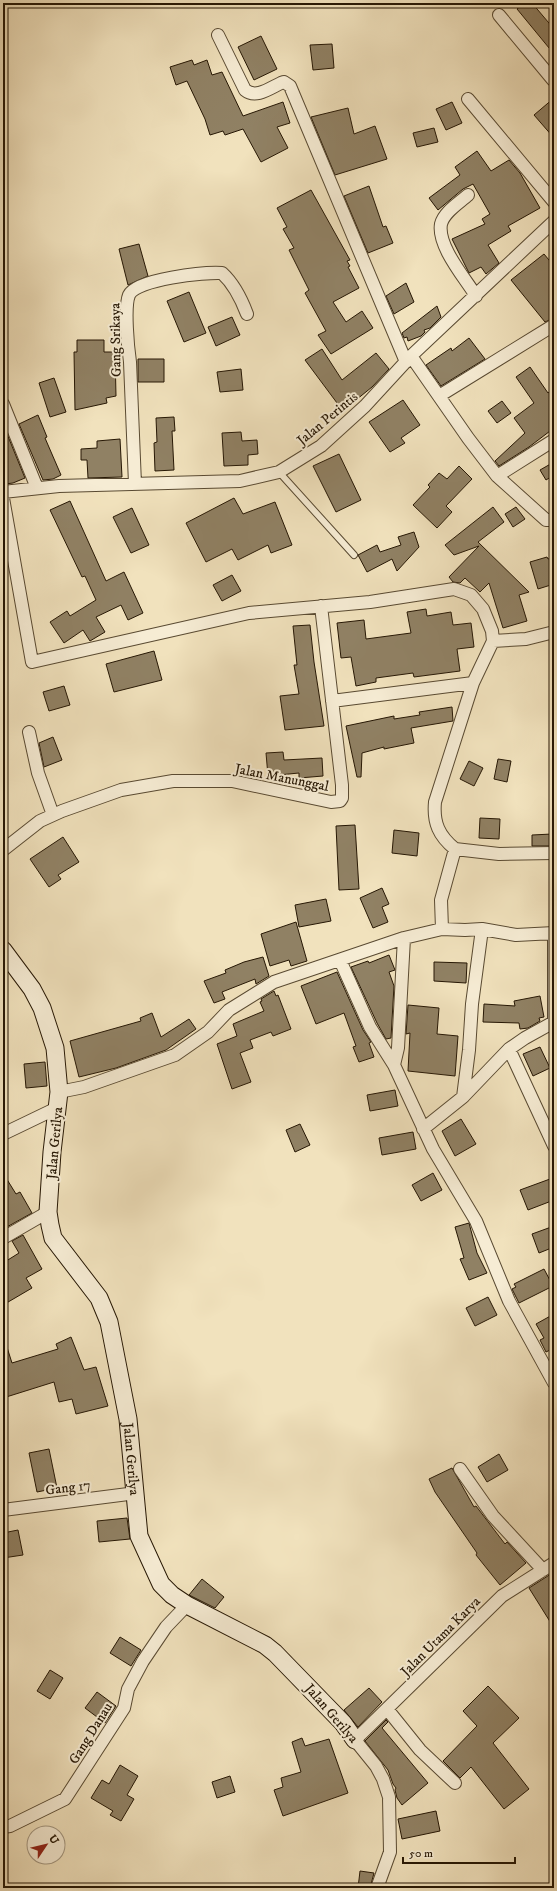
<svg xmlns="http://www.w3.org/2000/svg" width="557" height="1891" viewBox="0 0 557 1891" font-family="'IM FELL DW Pica',serif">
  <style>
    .building { fill: #908164; stroke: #261704 }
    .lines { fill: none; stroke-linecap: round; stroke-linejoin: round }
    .lane-casing { stroke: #594a32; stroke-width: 8 }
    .street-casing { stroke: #594a32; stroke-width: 14 }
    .secondary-casing { stroke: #261704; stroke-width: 19 }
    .lane { stroke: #f6ecd4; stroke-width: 6 }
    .street { stroke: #f6ecd4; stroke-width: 12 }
    .secondary { stroke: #f6ecd4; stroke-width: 17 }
    .labels { text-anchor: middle; stroke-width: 4; stroke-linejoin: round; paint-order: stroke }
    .street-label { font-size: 14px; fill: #261704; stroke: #f6ecd4 }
  </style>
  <rect width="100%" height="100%" fill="#f1e2bd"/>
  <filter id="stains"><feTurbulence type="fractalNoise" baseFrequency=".005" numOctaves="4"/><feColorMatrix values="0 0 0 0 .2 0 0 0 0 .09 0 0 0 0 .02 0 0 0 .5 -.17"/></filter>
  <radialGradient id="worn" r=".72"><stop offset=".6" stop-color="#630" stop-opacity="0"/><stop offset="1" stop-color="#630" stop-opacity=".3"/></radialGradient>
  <path class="building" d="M524,3H532L554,29V54L517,9Z
    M261,36L277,69L254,80L238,47Z
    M332,44L334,68L313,70L310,45Z
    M192,60L194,65L207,60L212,75L222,72L243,116L283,102L290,123L277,127L288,148L261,162L243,129L225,135L223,131L210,135L205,119L187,81L176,85L170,67Z
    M554,98V138L534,115Z
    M452,102L462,123L446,130L436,109Z
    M348,108L354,134L375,126L387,159L335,175L311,117Z
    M434,128L438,142L417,147L413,133Z
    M477,151L491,171L509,160L520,173L540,208L508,226L511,231L488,245L499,263L486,274L481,267L469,273L452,239L485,224L482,219L490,214L473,184L463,189L438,210L429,198L460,175L455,167Z
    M369,186L383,227L386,226L393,243L368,253L344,196Z
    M311,190L350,260L347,261L350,266L348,267L359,288L333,302L346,322L362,311L373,328L331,354L318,335L326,331L305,293L309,290L289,250L294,248L283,229L287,227L277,208Z
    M139,244L148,276L128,285L119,249Z
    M544,254L554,266V318L545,322L511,280Z
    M406,283L414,302L394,314L386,296Z
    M189,292L206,333L184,342L167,301Z
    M437,306L441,317L430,328L424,330L425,332L421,336L408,341L407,337L404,338L402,333Z
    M232,317L240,335L216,346L208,327Z
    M469,338L485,359L441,386L426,365L451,348L452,351Z
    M77,340H104V352H115L116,396L106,398L107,403L75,410L74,352H77Z
    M322,349L342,380L376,353L389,369L372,387L356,400L357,401L343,411L305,360Z
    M138,359H164V382H138Z
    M530,367L548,393L554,388V428L529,447L499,466L495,461L525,433L514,418L534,403L516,377Z
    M241,369L243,390L220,392L217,372Z
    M54,378L66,412L50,417L39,383Z
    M403,400L420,425L401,438L405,443L390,452L369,422Z
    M502,401L511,413L497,423L488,411Z
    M38,415L47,437L45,438L61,475L53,479L43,480L19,424Z
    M174,417L175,431H172L174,470L155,471L154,443L157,442L156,418Z
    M5,429L25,478L13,483L5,484L3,479V430Z
    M241,432L242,441L257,440L258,454L248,455V465L224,466L222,433Z
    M120,439L122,477L88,478L87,460H81V449L97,448V441Z
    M339,454L361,500L336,512L313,466Z
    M554,462V475L546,480L540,470Z
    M459,466L472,479L446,506L452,512L437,528L413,505L430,487L428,485L439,473L447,479Z
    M234,498L243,514L275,502L292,545L271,553L268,545L238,560L232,549L206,562L186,523Z
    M70,501L106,581L124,572L143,613L128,620L121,605L96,617L105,632L90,641L83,630L64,643L50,622L67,611L70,616L96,600L85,576L82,577L50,510Z
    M493,507L504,522L478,542L529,592L519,595L527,621L503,628L489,583L480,592L465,578L460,583L453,582L449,577L479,546L454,555L445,545Z
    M516,507L525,519L513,527L505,514Z
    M132,508L149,545L131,553L113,517Z
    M414,532L419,547L397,571L392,559L367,572L358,555L377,545L380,552L401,545L398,537Z
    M547,557L548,559L554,557V584L538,589L530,562Z
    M232,575L241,591L222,601L213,585Z
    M426,609L427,616L451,612L453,625L471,623L474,647L457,649L460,671L414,677L413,673L376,678V682L356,686L351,657L341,658L337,623L364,620L366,639L411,633L407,612Z
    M310,625L314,662L324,726L285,730L280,696L299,694L294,665H297L293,626Z
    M154,651L162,680L114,692L106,664Z
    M64,686L70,705L49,711L43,692Z
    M452,707L453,721L411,728L414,743L384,749V747L362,753L361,777H357L346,726L394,716V719L420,715L419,712Z
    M53,737L62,760L44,767L39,743Z
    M283,752L284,760L322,758L323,776L299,778V773L268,776L266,753Z
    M498,759L511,761L507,782L494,779Z
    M469,761L483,768L474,786L460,779Z
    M480,818L500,819L499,839L479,838Z
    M355,825L359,889L339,890L336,826Z
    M394,830L419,833L417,856L392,853Z
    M552,834V846H532V835Z
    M63,837L79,862L58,875L61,879L49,887L30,859Z
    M382,888L389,904L382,907L388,922L373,928L360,898Z
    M326,899L331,921L299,927L295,905Z
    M296,922L307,961L291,966L289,960L270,966L261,934Z
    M389,955L395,970L389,972L394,986L391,1038L386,1039L377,1023L351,967L368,961L369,963Z
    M263,957L269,976L256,984L255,979L222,992L225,999L214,1003L204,981L226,973L225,970L244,962Z
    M434,962L467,963L466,983L434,981Z
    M337,972L363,1030L371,1042L369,1043L374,1057L359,1062L353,1047L356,1046L344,1013L316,1024L301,986Z
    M274,991L276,996L278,995L291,1029L273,1036L271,1032L250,1040L253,1048L240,1053L251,1082L232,1089L217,1044L237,1036L233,1024L264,1011L260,1002L262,1001L261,999Z
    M540,996L544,1017L539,1018L540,1021L528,1028L520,1029L519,1023L483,1022L484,1004L515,1006L514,1001Z
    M408,1005L439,1008L437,1034L458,1036L455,1076L408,1071L410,1033L406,1034Z
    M152,1013L161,1037L189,1019L196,1029L166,1050L116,1068L79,1077L70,1041L141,1021L140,1018Z
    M540,1047L550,1068L533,1076L523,1054Z
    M45,1062L47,1086L26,1088L24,1064Z
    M395,1090L398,1106L370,1111L367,1095Z
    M461,1119L476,1144L455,1156L442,1131Z
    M300,1124L310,1145L295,1152L286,1130Z
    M413,1132L416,1149L382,1155L379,1138Z
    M3,1173L16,1194L20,1192L32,1213L5,1228L3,1225Z
    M433,1173L442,1190L421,1201L412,1185Z
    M550,1179L554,1189V1200L528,1210L520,1190Z
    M469,1223L477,1253L487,1273L469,1280L460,1259L464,1258L455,1227Z
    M554,1226V1247L539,1253L532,1234Z
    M23,1235L42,1269L26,1278L32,1288L3,1305V1263L19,1253L12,1241Z
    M544,1269L553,1286L519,1303L512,1289L516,1287L514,1284Z
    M488,1297L497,1315L475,1326L466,1308Z
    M554,1314V1358L550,1350L546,1352L540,1340L544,1338L536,1324Z
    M71,1337L84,1370L96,1367L108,1406L76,1414L72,1399L59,1402L54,1382L3,1398V1341H5L12,1363L58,1349L56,1344Z
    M49,1449L57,1488L37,1492L29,1453Z
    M499,1454L508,1470L487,1482L478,1467Z
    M452,1468L474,1507L476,1506L505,1544L507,1542L526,1563L500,1585L476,1555L477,1553L435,1492L429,1479Z
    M127,1518L130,1539L99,1542L97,1521Z
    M18,1530L23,1555L3,1558V1533Z
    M554,1572V1628L529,1588Z
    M202,1579L224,1597L215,1608L189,1595Z
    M120,1637L141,1650L131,1666L110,1653Z
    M50,1670L63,1678L50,1699L37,1691Z
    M488,1686L519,1718L493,1743L529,1789L504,1809L471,1767L460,1778L443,1761L477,1726L463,1711Z
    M369,1688L382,1702L358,1727L344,1710Z
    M97,1692L116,1706L105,1723L85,1708Z
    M386,1720L388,1722L382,1728L428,1783L402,1805L397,1798L395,1790L396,1788L393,1784L388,1770L365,1741Z
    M302,1738L305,1746L329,1739L348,1793L283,1816L274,1790L283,1787L281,1778L301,1772L292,1742Z
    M120,1765L138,1776L127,1795L134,1799L121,1821L110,1815L113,1811L91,1798L102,1780L109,1784Z
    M230,1776L235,1792L217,1798L212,1782Z
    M436,1811L440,1831L402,1839L398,1819Z
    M360,1871L374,1873L370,1888H358Z"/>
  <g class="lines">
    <defs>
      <path id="lane" d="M279,472L354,555"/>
      <path id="street" d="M499,15L553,80
        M218,35L245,90C256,99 270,88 281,83L284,82L290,86L406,362
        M468,99L554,202
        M468,195C459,203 444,212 441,224C437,246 465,278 476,296
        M411,356L468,438L497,476L546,520H554
        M439,396L554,325
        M3,404L37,488
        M497,476L554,440
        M135,484L130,362C128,348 124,307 129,295C136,279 205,272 222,273C234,284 241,298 247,314
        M3,492L59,486L240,481L279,472L321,446L365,406L411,356L554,221
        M3,498L32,662L249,613L370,602L454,589L471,595L483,609L492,631L493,641L473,683L435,802C433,823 439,836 455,849
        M493,641L526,639L554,632
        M332,701L473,683
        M29,732L38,773L53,815
        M455,849L499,854L554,853
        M3,850L40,821L62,811L121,790L173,781H232L331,802L340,801L342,798V785L321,606
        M442,929L441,900L455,849
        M340,960L370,1027L394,1065L433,1149L476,1221L509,1301L554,1383
        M554,1022V933
        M509,1049L554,1146
        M394,1065L398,1048L404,938
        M59,1092L84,1087L175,1055L208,1032L229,1010L274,982L404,938L442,929L465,930L482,929L516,935L554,933
        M463,1097L469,1050L472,1004L482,929
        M423,1129L463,1097L509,1049L525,1038L554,1022
        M3,1134L57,1108
        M3,1238L48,1212
        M460,1469L493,1516L543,1570
        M3,1510L136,1493
        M387,1709L420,1750L455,1783
        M3,1827L10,1826L65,1799L124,1708L128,1689L143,1661L166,1627L187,1605
        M377,1888L390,1852L389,1797L383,1779L376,1766L355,1740L502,1596L554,1563"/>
      <g id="secondary">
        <path id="s1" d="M3,950L32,989L42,1008L55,1048L59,1092L52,1152L48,1212L50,1225L53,1238L99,1298L109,1322L128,1419L139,1536L161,1584L172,1595L187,1605L265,1645L275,1653L343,1723L355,1740"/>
      </g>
    </defs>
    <use href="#lane" class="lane-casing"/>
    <use href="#street" class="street-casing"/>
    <use href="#secondary" class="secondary-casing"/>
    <use href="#lane" class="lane"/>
    <use href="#street" class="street"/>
    <use href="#secondary" class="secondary"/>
  </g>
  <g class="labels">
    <g class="street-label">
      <text transform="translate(115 340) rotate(-91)" y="5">Gang Srikaya</text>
      <text transform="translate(327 418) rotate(-40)" y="5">Jalan Perintis</text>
      <text transform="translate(282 777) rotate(11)" y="5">Jalan Manunggal</text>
      <text transform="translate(54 1143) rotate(-85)" y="5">Jalan Gerilya</text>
      <text dy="5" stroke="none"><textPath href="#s1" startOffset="544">Jalan Gerilya</textPath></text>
      <text transform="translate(68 1487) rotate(-7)" y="5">Gang 17</text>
      <text transform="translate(440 1636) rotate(-45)" y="5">Jalan Utama Karya</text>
      <text transform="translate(332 1713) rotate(49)" y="5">Jalan Gerilya</text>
      <text transform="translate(90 1733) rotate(-58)" y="5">Gang Danau</text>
    </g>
  </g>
  <rect width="557" height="1891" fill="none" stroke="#f1e2bd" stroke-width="16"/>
  <rect x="4" y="4" width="549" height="1883" fill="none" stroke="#261704" stroke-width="2"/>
  <rect x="8" y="8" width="541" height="1875" fill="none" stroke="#261704"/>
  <g transform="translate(46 1845) rotate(55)"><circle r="19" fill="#f6ecd4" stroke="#a39781"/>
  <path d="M0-3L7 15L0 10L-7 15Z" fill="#8f2418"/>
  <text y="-6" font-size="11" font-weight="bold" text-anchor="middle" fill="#261704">U</text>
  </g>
  <path d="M403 1857v6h112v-6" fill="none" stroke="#261704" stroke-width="2"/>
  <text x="409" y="1857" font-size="12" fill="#261704" stroke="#f6ecd4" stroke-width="3" paint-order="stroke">50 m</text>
  <rect width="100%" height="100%" filter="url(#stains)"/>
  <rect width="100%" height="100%" fill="url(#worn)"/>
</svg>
